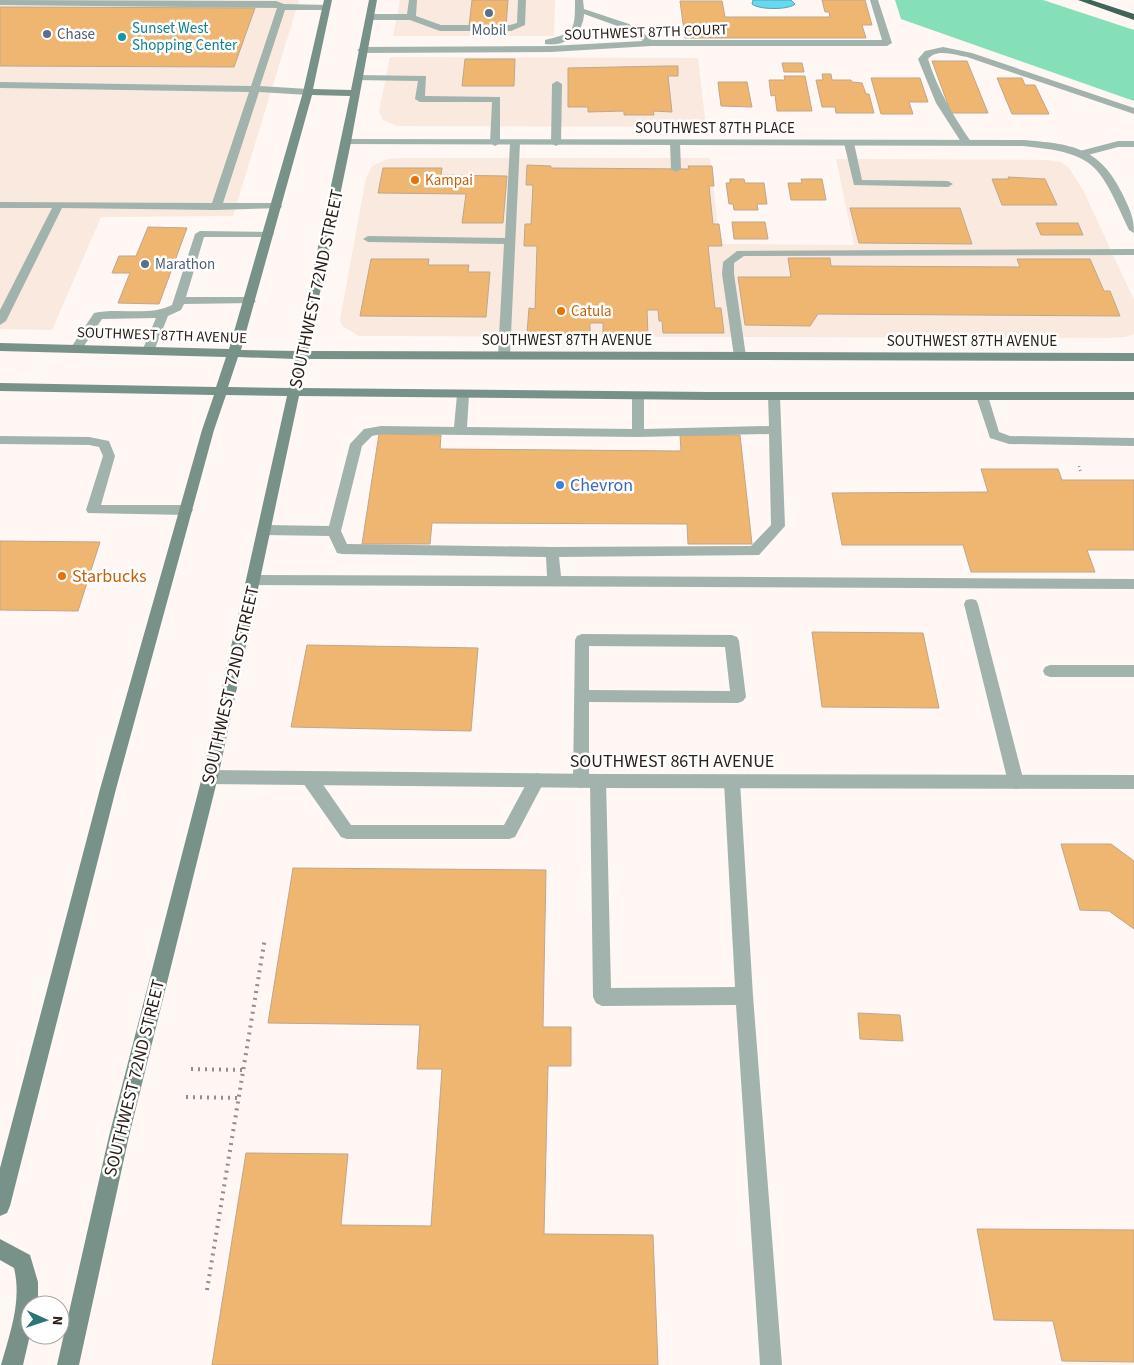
<svg xmlns="http://www.w3.org/2000/svg" width="1134" height="1365" viewBox="0 0 1134 1365" font-family="'Source Sans 3',sans-serif">
  <style>
    .built { fill: #fae9df }
    .green { fill: #85e0b8 }
    .water { fill: #66d8f0; stroke: #55a1b0 }
    .building { fill: #efb672; stroke: #bea78c }
    .lines { fill: none; stroke-linecap: round; stroke-linejoin: round }
    .path-far1 { stroke: #978d88; stroke-width: 2.5; stroke-dasharray: 1 3; stroke-linecap: butt }
    .path { stroke: #978d88; stroke-width: 4; stroke-dasharray: 2 5; stroke-linecap: butt }
    .lane { fill: #a2b3ad; fill-rule: evenodd }
    .street { fill: #a2b3ad; fill-rule: evenodd }
    .secondary { fill: #789189; fill-rule: evenodd }
    .highway { fill: #3f6459; fill-rule: evenodd }
    .service-dot { fill: #5c6f8a; stroke: #fff; stroke-width: 2 }
    .culture-dot { fill: #0f9aa8; stroke: #fff; stroke-width: 2 }
    .food-dot { fill: #e8710a; stroke: #fff; stroke-width: 2 }
    .shop-dot { fill: #3f7fe0; stroke: #fff; stroke-width: 2 }
    .labels { text-anchor: middle; stroke-width: 5; stroke-linejoin: round; paint-order: stroke }
    .far-culture-label { font-size: 15px; fill: #0d838f; stroke: #fff; text-anchor: start }
    .far-service-label { font-size: 15px; fill: #4e5e75; stroke: #fff; text-anchor: start }
    .far-street-label { font-size: 15px; fill: #2c2019; stroke: #fff }
    .far-food-label { font-size: 15px; fill: #c56008; stroke: #fff; text-anchor: start }
    .street-label { font-size: 18px; fill: #2c2019; stroke: #fff }
    .shop-label { font-size: 18px; fill: #366cbe; stroke: #fff; text-anchor: start }
    .food-label { font-size: 18px; fill: #c56008; stroke: #fff; text-anchor: start }
  </style>
  <rect width="100%" height="100%" fill="#fef7f3"/>
  <path class="built" d="M0,0H299L233,216L101,217L52,330L0,329Z
    M400,0H555L554,36H393Z
    M390,57L698,58L706,127L397,126L383,120L379,112Z
    M400,158H710L720,244L854,245L836,159L1047,160L1061,162L1069,168L1083,190L1134,300V334L1125,337L1107,338L359,336L342,326L340,320L366,178L371,168L376,164L388,159Z"/>
  <path class="green" d="M895,0H1043L1134,30V101L901,19Z"/>
  <path class="water" d="M753,0H791L795,4C789,10 759,10 752,4Z"/>
  <path class="building" d="M472,0H508L506,26H469Z
    M822,0H865L872,25H862L866,38H685L680,1H722L725,17H830L829,12H825Z
    M0,7L255,8L234,67L0,66Z
    M465,59H515L514,86H462Z
    M932,61H967L988,113H951Z
    M782,63H802L804,72H784Z
    M666,66H678V76H668L672,112L653,111L654,115H624V111L588,112V107H568V68Z
    M822,74H831L832,80H851L852,82L862,83L866,94H869L874,113H836L835,107H822L816,80H823Z
    M784,76H805L812,111H777L775,95L771,96L769,80H785Z
    M871,78H920L928,102H909L913,114H881Z
    M997,78H1022L1025,85H1035L1049,114H1012Z
    M718,82H747L752,107L721,106Z
    M527,165L551,166V168L689,169L688,166H712L714,186H709L713,224H719L722,246H708L715,308H721L724,333H663L662,321H659L658,310H647L648,336H603V323H590V334L527,333L529,308L535,309L537,246H524L525,224H531L533,185H526Z
    M383,168H442L441,175L507,176L503,223H462L466,194L378,193Z
    M1008,177L1045,179L1057,205H1002L992,179H1009Z
    M730,179H744L745,183H764L767,204H757L758,210H734L733,204H729L726,183H730Z
    M801,179H822L826,200H791L788,183H802Z
    M850,208H960L972,244L859,243Z
    M732,222H765L768,239H734Z
    M1036,223H1078L1083,235H1041Z
    M148,227L187,228L159,304L118,303L130,273H112L119,256H136Z
    M788,258H830L831,266L1020,267L1017,259H1090L1104,291H1110L1120,316L818,314L810,326L745,325L738,277H791Z
    M371,259H429L428,265H469L468,272H490L486,317L360,316Z
    M379,434L441,435L440,449L681,451L680,435H740L752,544H688L687,524L432,523L430,544H362Z
    M981,469H1058L1062,480H1134V550H1087L1095,572H971L963,545H842L832,493L988,492Z
    M0,541L100,542L78,611L0,610Z
    M812,632L923,633L939,708L822,707Z
    M307,645L478,648L471,731L291,727Z
    M1061,844H1111L1134,861V929L1109,911L1080,910Z
    M293,868L546,870L543,1027H571V1066H548L544,1234L653,1235L658,1365H212L246,1153L348,1154L341,1225L431,1226L442,1069H417L420,1025L268,1023Z
    M858,1013L900,1015L903,1041L860,1039Z
    M977,1229L1134,1230V1362L1062,1361L1053,1321L994,1320Z"/>
  <g class="lines">
    <path class="path-far1" d="M1079,466L1081,473"/>
    <path class="path" d="M191,1069L243,1070
      M186,1097L239,1098
      M207,1290L265,938"/>
    <path class="lane" d="M0,0L276,1L284,4L329,5V9L326,10H285L260,86L308,89L313,92L308,95L259,92L223,203H277L282,206L281,208L216,210L62,208L6,321L0,325V310L52,208H0V202L212,203L249,92L0,88V82L251,86L277,8L0,5Z
      M409,0H417L416,16L441,25H510L517,23L518,0H526L525,25L511,31H440L410,20H370L366,17L370,14H407Z
      M943,47L972,53L1134,108V114L967,57C955,55 937,48 928,59C938,90 953,116 972,143L971,145H963L936,103L918,59L925,51Z
      M357,75L426,76L425,96L500,97V143L495,146L490,143L492,102H420L415,99L418,81L354,80V76Z
      M557,81L562,84L561,143L556,146L551,143L552,84Z
      M515,140L520,143L510,355L504,359L498,355L504,244L368,242L363,239L368,236L505,238L510,143Z
      M675,140L680,143L681,169L676,172L671,169L670,143Z
      M849,140L854,143L862,180L948,181L953,184L948,187L854,185L844,143Z
      M1118,141H1134V147H1118L1084,156L1079,153L1080,151Z
      M200,231L273,232L274,234L269,237H204L186,297H250L256,301L254,303L184,304L181,310L168,316L154,351L148,355L142,351L156,318L102,319L80,352H72L70,349L94,313C119,307 148,317 172,305L195,234Z
      M1134,249V255L744,256L734,263V274L746,356L740,360L734,356L722,274L723,262L737,251Z
      M463,391L469,395L467,427L632,429V396L638,392L644,396V429L769,426L768,397L774,393L780,397L785,526L759,555L559,557L561,576L1134,579V589L253,585L248,584L246,580L248,576L253,575L547,576L546,557L342,554L337,553L329,536L265,535L260,534L258,530L260,526L265,525L329,526L350,444L364,429L381,426L454,427L457,395ZM381,434L638,437L769,434L771,525L751,546L552,547L347,544L341,531L362,446L372,436Z
      M982,392L988,396L999,432L1010,436L1134,438V446L1009,444L990,438L976,396Z
      M0,436L89,437L109,441L115,456L101,505H186L191,507L193,510L191,513L186,515L88,513L86,510L103,456L99,447L89,445L0,444Z
      M971,599L976,600L978,604L1024,782L1022,787L1016,789L1010,787L1008,782L964,604L966,600Z
      M582,634L732,635L737,637L739,641L746,697L743,701L738,703L589,702V781L587,786L581,788L575,786L573,781L575,640L577,636ZM589,646L725,647L730,691L589,690Z
      M1050,665H1134V677H1050L1045,675L1043,671L1045,667Z
      M309,771L315,773L351,825H504L531,775L537,773L543,775L545,780L515,837L509,839H347L341,837L303,783L301,778L303,773Z
      M598,774L604,776L606,781L611,988L735,987L724,782L726,777L732,775L738,777L740,782L753,996L782,1365H760L736,1005L602,1006L596,1003L593,997L590,781L592,776Z"/>
    <path class="street" d="M575,0H583L584,9L629,24L653,40H882L870,0H878L892,43L887,46H651L551,52L362,53L357,50L362,47L551,46L643,41L623,28L584,14C583,35 565,47 545,44V40C575,33 575,31 575,0Z
      M346,139L1023,140C1070,144 1099,146 1122,193C1129,208 1134,216 1134,233L1129,230C1099,165 1097,153 1023,146L342,144V140Z
      M210,770L598,774L1134,775V789L598,788L210,784L204,782L202,777L204,772Z"/>
    <path class="secondary" d="M324,0H332L313,89L351,90L369,0H377L351,142L308,351L1134,353V361L307,359L301,388L709,392H1134V400H709L299,396L218,777L129,1136L79,1365H57L109,1136L202,777L287,396L226,395L214,430L116,789L10,1206L7,1213L0,1216V1168L100,789L202,430L214,395L0,391V383L216,387L226,357L0,351V343L229,349L303,92ZM312,95L350,96L296,351L241,350ZM238,357L295,359L289,388L228,387Z
      M0,1239L30,1255L38,1282V1305H30V1335L23,1365H1C10,1333 22,1301 14,1268L0,1260Z"/>
    <path class="highway" d="M1078,0H1091L1134,14V20Z"/>
  </g>
  <g class="service-dot">
    <circle cx="489" cy="13" r="5"/>
    <circle cx="47" cy="34" r="5"/>
    <circle cx="145" cy="264" r="5"/>
  </g>
  <circle class="culture-dot" cx="122" cy="37" r="5"/>
  <g class="food-dot">
    <circle cx="415" cy="180" r="5"/>
    <circle cx="561" cy="311" r="5"/>
    <circle cx="62" cy="576" r="5"/>
  </g>
  <circle class="shop-dot" cx="560" cy="485" r="5"/>
  <g class="labels">
    <g class="far-culture-label">
      <text x="132" y="33">Sunset West<tspan x="132" dy="17">Shopping Center</tspan></text>
    </g>
    <g class="far-service-label">
      <text x="489" y="35" text-anchor="middle">Mobil</text>
      <text x="57" y="39">Chase</text>
      <text x="155" y="269">Marathon</text>
    </g>
    <g class="far-street-label">
      <text transform="translate(646 32) rotate(-2)" y="5">SOUTHWEST 87TH COURT</text>
      <text x="715" y="133">SOUTHWEST 87TH PLACE</text>
      <text transform="translate(162 335) rotate(2)" y="5">SOUTHWEST 87TH AVENUE</text>
      <text x="567" y="345">SOUTHWEST 87TH AVENUE</text>
      <text x="972" y="346">SOUTHWEST 87TH AVENUE</text>
    </g>
    <g class="far-food-label">
      <text x="425" y="185">Kampai</text>
      <text x="571" y="316">Catula</text>
    </g>
    <g class="street-label">
      <text transform="translate(316 289) rotate(-78)" y="6">SOUTHWEST 72ND STREET</text>
      <text transform="translate(230 685) rotate(-77)" y="6">SOUTHWEST 72ND STREET</text>
      <text x="672" y="767">SOUTHWEST 86TH AVENUE</text>
      <text transform="translate(134 1078) rotate(-76)" y="6">SOUTHWEST 72ND STREET</text>
    </g>
    <g class="shop-label">
      <text x="570" y="491">Chevron</text>
    </g>
    <g class="food-label">
      <text x="72" y="582">Starbucks</text>
    </g>
  </g>
  <g transform="translate(45 1320) rotate(93)"><circle r="24" fill="#ffffff" stroke="#aba6a3"/>
  <path d="M0-4L9 19L0 12L-9 19Z" fill="#2c7676"/>
  <text y="-8" font-size="14" font-weight="bold" text-anchor="middle" fill="#2c2019">N</text>
  </g>
</svg>
